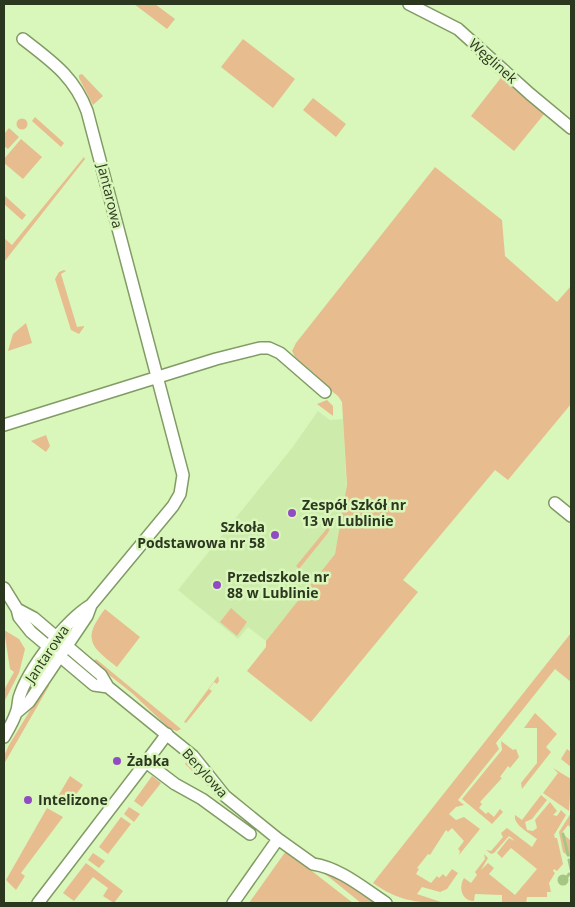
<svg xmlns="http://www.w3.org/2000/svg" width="575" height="907" viewBox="0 0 575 907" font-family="'Open Sans',sans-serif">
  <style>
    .built { fill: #cdecab }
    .green { fill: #e7bd8f }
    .water { fill: #a6c683 }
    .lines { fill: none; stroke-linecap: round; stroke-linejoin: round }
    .stream { stroke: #a6c683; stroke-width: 3 }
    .street-casing { stroke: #819b64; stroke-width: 14 }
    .street { stroke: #fff; stroke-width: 11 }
    .poi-dot { fill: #914cc0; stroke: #d9f6bb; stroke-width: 2 }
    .labels { text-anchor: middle; stroke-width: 5; stroke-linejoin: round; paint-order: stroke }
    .street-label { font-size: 14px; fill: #2c3720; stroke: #d9f6bb }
    .poi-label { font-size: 14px; font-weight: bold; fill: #2c3720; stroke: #d9f6bb; text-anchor: start }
  </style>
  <rect width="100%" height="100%" fill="#d9f6bb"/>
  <path class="built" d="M318,411L330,420L343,419L347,497L335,554L266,641L248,627L238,639L178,590L292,448Z"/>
  <path class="green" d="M134,4H155L175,19L167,29Z
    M243,39L295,79L273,108L221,67Z
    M502,73L545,113L514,151L471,116L500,79Z
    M82,74L103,96L93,105L79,78V75Z
    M313,98L346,124L336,137L303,110Z
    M35,117L64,143L61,147L32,121Z
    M16.5 124a5.5 5.5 0 1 1 11 0a5.5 5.5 0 1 1-11 0Z
    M9,128L19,137L8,149L4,146V134Z
    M21,139L42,157L23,179L4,163V159Z
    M84,157L85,159L4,262V238L12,245Z
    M435,167L502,220L505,256L557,302L571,286V404L508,480L495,470L403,580L418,592L311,722L247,671L266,647V641L335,554L347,485L342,402L338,396L315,378L316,375L295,357L292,351L296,343Z
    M4,195L26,215L22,220L4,204Z
    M64,270L66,271L61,274L77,327L84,326V327L79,334L71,330L55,279L59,272Z
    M26,323L32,343L8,351L13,334Z
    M327,400L333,406V416L317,404Z
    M46,435L50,446L46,452L31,441Z
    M328,527L330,528L328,533L299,569L296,566Z
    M231,608L247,622L237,636L220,622Z
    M105,609L140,637L117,667C90,646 82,639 105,609Z
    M4,630L19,639L25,649L19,673L4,702V690L14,672L10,669Z
    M571,633V682L555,669L496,743L499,749L458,800L464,805L456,807L449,814L456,820L464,817L480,829L459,855L460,851L458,849L464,841L452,828L448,832L446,830L430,855L428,854L417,868L419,869L416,874L431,883L437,876L439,878L443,874L446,877L452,869L458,873L447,889L440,892L422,887L417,894L444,903C415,903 397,900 373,883Z
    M96,659L181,729L177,731L170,729L133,694L93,662Z
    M218,676L219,681L217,684L214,682L209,689L212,691L186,723L184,722Z
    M48,681L49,686L4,764V756L9,745Z
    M535,713L557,734L546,747L551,752L522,789L521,783L537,763V728H524Z
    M501,741L513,750L516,749L519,757L510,768L508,766L500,777L502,778L480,802L482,804L479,808L486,814L488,812L494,817L500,809L503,812L492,824L462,799L502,750Z
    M567,749L571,752V767L561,759Z
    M189,759L223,800L185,764Z
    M553,768L571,779L569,811L543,793L558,773Z
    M70,776L83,785L68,805L57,798Z
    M152,776L161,783L142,807L134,801Z
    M541,795L547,800L532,819L525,822L527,830L533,831L537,828L535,820L550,802L557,811L553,815L557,816L561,810L566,815L554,835L555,838H557L563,864L557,871L554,869L553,871L555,873L549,883L551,892H547V897H527L526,903H502V895L475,894L474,901C462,901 458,888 464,878L471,883L477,875L475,872L485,859L484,854L488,858L481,870L488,863L494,868L489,874L515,895L537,869L511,848L502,858L497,853L509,838L515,841L509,836L494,853L491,854L486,850L491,851L503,837L501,833L507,828L532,847L537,839C530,833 513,825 515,815L522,820Z
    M129,807L140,814L134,822L124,814Z
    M47,808L63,817L21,873L25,876L16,890L6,880Z
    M571,813V828L568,825L562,833L570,840L571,838V858L563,852L559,832Z
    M121,817L131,824L108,854L99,847Z
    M286,851L353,903H249Z
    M93,853L105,861L99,868L88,860Z
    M86,863L123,891L114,903L103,896L108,888L93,877L74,901L63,893Z
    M319,869L341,877L379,903H361Z"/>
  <path class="water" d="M557.5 880a5.5 5.5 0 1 1 11 0a5.5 5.5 0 1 1-11 0Z"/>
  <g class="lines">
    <path class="stream" d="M563,834L568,855
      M569,860L571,869
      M567,877L569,874"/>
    <defs>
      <path id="street" d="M409,4L458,29L530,94L571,128
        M4,425L216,359L260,348H269L280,353L325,392
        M555,503L571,516
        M4,588L17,609L19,617L31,632L94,685L108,687
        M17,609L34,618L101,675L108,687L193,756L225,796L278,839L313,864C340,868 363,888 386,903
        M16,713L29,702L87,616L91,605
        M4,737C8,730 13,722 16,713C18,709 18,703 19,698C28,669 65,621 91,605L173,506L180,494L183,475L87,111C74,76 51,61 23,39
        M146,762L167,734
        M38,903L146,762L175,784L202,799L250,834
        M233,903L278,839"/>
    </defs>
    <use href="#street" class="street-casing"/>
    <use href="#street" class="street"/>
  </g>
  <g class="poi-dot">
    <circle cx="292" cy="513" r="5"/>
    <circle cx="275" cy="535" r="5"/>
    <circle cx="217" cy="585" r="5"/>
    <circle cx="117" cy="761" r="5"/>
    <circle cx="28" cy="800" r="5"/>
  </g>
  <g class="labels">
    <g class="street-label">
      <text transform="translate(493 61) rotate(42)" y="5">Węglinek</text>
      <text transform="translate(110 196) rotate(76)" y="5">Jantarowa</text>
      <text transform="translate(47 654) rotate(-56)" y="5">Jantarowa</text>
      <text transform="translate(205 773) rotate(48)" y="5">Berylowa</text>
    </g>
    <g class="poi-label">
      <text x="302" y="510">Zespół Szkół nr<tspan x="302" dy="16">13 w Lublinie</tspan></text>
      <text x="265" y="532" text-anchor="end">Szkoła<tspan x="265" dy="16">Podstawowa nr 58</tspan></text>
      <text x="227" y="582">Przedszkole nr<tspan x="227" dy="16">88 w Lublinie</tspan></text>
      <text x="127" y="766">Żabka</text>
      <text x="38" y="805">Intelizone</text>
    </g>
  </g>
  <rect width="575" height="907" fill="none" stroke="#2c3720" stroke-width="10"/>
</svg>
